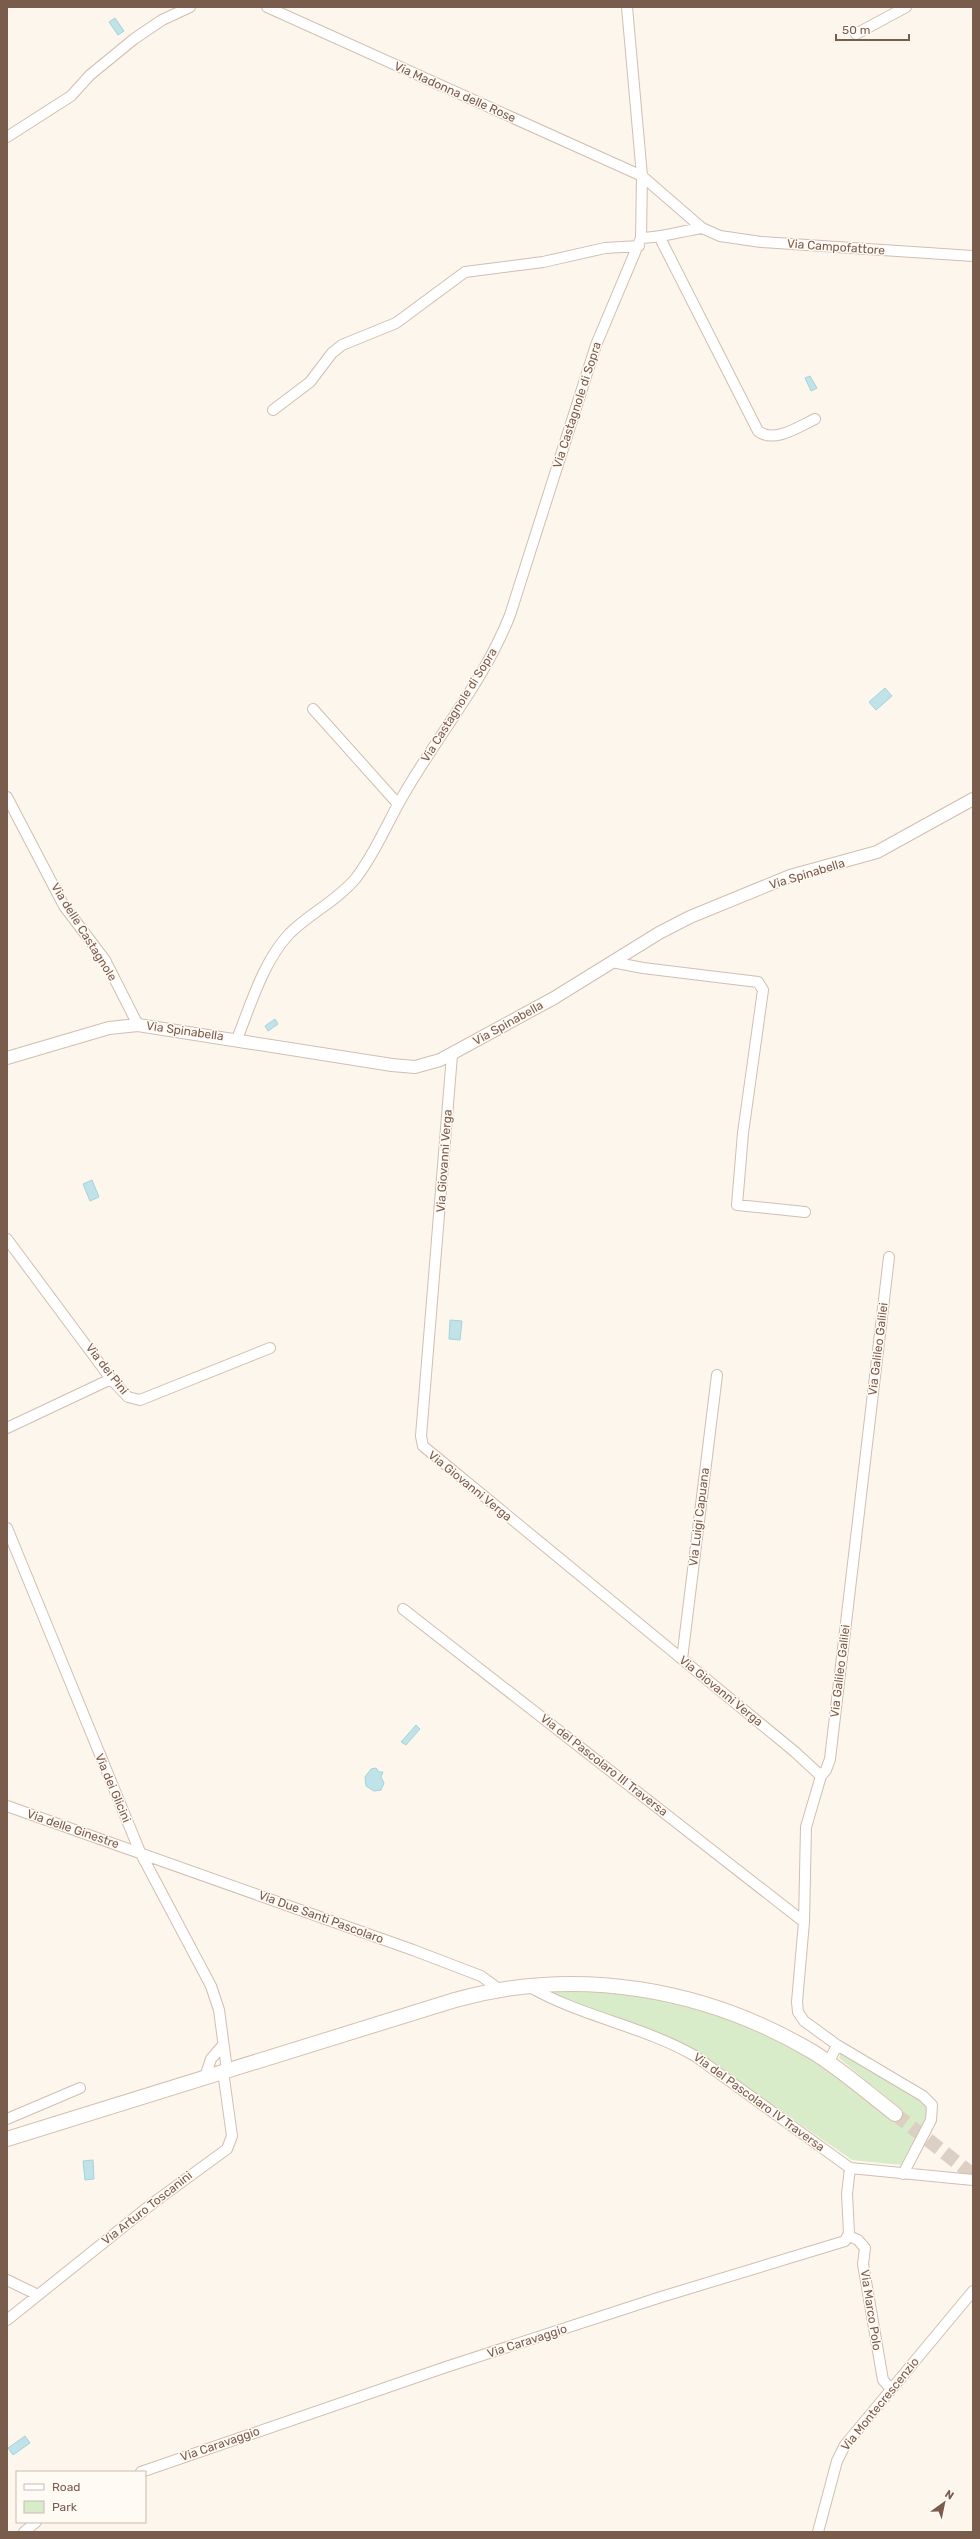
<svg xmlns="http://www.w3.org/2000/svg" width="980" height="2539" viewBox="0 0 980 2539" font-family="Rubik,sans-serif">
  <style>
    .green { fill: #d8ecc9 }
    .water { fill: #bfe3e8; stroke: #a5d3da }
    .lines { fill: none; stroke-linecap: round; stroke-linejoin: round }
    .secondary-tunnel { stroke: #dcd0c4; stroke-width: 14; stroke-dasharray: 14 7; stroke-linecap: butt }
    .minor-casing { stroke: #d1beb0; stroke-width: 12 }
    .tertiary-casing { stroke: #d1beb0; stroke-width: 14 }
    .secondary-casing { stroke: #d6c0b0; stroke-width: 16 }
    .minor { stroke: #fff; stroke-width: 10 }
    .tertiary { stroke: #fff; stroke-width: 12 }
    .secondary { stroke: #fff; stroke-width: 14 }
    .labels { text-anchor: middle; stroke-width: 3; stroke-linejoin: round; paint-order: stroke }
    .street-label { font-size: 12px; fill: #7a5c4d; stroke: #fffaf3 }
  </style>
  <rect width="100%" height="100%" fill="#fdf6ec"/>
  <path class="green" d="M577,1989L637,1995L715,2014L748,2026L806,2053L894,2119L901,2109L839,2058L841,2052L927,2103L929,2111L901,2165L852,2160L695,2051L551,1992Z"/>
  <path class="water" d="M115,18L124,31L118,35L109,22Z
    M810,376L817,388L811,391L805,378Z
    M885,688L892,696L876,710L869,702Z
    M275,1019L278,1024L268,1031L265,1026Z
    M92,1180L99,1197L90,1201L83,1184Z
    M450,1320L462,1321L460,1340L449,1339Z
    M416,1725L420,1729L406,1745L401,1742Z
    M376,1768L379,1772H383L381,1777L384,1783L381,1790L374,1791L366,1786L365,1777L371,1769Z
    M93,2160L94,2179L85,2180L83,2161Z
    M25,2436L30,2443L13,2455L8,2448Z"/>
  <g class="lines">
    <path class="secondary-tunnel" d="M895,2114L973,2175"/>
    <defs>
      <path id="minor" d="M267,7L642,176L702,228L720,236L761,242L973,256
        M856,34L906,7
        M7,137L71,96L90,75L134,39L162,20L190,7
        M641,238C662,238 681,231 702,228
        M660,238L758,431C774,444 800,426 815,419
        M273,410L310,382L332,353L342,345L396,323L465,272L543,262L605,248L639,246
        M313,709L398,804
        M7,797L64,906L105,960L138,1025
        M612,962L643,968L758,982L763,990L743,1133L737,1205L805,1212
        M237,1039C251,1004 263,962 289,934C310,913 337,901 356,878C377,851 389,818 407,789C441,731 485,679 510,615L596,345L641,238L642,176L627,7
        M452,1055L421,1436L423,1446L795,1752L821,1776
        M7,1239L111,1379L128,1397L140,1400L270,1348
        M7,1428L111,1379
        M7,1528L140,1852L211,1986L219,2010L227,2070
        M403,1609L804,1922
        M682,1659L717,1375
        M7,1806L413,1950L481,1976L499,1989
        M530,1987C582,2017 643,2026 695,2056L850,2168L973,2180
        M837,2045L923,2096L932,2105L931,2120L903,2174
        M829,2062L837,2045L804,2021L798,2012L797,2002L804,1922L806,1827L821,1776L826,1770L830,1759L889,1257
        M205,2077L211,2059L223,2045
        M7,2119L80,2088
        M849,2236L858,2240L865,2248L863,2264L883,2380L891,2389
        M7,2280L38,2295
        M7,2320L153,2203L227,2149L232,2136L223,2071
        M141,2472L446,2367L661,2297L845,2241L849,2233L847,2194L850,2168
        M24,2532L36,2522
        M818,2532L837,2461L845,2445L973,2291"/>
      <path id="tertiary" d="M7,1058L109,1028L138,1025L392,1065L415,1067L440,1060L554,998L659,933L690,917L790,876L877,852L973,799"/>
      <path id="secondary" d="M7,2139L455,2000C577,1966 705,1988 813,2052C842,2070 868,2093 895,2114"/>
    </defs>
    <use href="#minor" class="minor-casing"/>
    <use href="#tertiary" class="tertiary-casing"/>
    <use href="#secondary" class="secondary-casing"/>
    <use href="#minor" class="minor"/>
    <use href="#tertiary" class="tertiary"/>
    <use href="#secondary" class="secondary"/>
  </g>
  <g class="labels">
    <g class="street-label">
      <text transform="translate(455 92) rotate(24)" y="4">Via Madonna delle Rose</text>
      <text transform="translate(836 247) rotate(4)" y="4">Via Campofattore</text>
      <text transform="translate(577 405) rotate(-72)" y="4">Via Castagnole di Sopra</text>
      <text transform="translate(459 705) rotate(-58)" y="4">Via Castagnole di Sopra</text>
      <text transform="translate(807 874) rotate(-17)" y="4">Via Spinabella</text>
      <text transform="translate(84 932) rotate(58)" y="4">Via delle Castagnole</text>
      <text transform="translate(508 1023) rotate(-29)" y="4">Via Spinabella</text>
      <text transform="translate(185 1031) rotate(8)" y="4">Via Spinabella</text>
      <text transform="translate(444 1161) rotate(-86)" y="4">Via Giovanni Verga</text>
      <text transform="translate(878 1349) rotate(-83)" y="4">Via Galileo Galilei</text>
      <text transform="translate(107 1369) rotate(52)" y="4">Via dei Pini</text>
      <text transform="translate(470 1486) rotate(39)" y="4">Via Giovanni Verga</text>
      <text transform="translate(699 1517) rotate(-83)" y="4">Via Luigi Capuana</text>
      <text transform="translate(840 1671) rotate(-83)" y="4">Via Galileo Galilei</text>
      <text transform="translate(721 1691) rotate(39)" y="4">Via Giovanni Verga</text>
      <text transform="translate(604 1765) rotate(38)" y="4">Via del Pascolaro III Traversa</text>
      <text transform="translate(113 1788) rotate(67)" y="4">Via dei Glicini</text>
      <text transform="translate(73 1829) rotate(19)" y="4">Via delle Ginestre</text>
      <text transform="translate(321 1917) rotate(20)" y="4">Via Due Santi Pascolaro</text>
      <text transform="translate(759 2102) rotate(36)" y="4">Via del Pascolaro IV Traversa</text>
      <text transform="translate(147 2208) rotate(-38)" y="4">Via Arturo Toscanini</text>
      <text transform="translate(871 2310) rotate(81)" y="4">Via Marco Polo</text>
      <text transform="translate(527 2341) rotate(-18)" y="4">Via Caravaggio</text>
      <text transform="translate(880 2404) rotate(-51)" y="4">Via Montecrescenzio</text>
      <text transform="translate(220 2444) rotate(-19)" y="4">Via Caravaggio</text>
    </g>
  </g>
  <rect width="980" height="2539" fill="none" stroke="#7a5c4d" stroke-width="16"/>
  <rect x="16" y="2471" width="130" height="52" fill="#fffaf3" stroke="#cabbb1"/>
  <rect x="24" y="2484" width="20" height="6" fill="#ffffff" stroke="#cabbb1"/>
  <text x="52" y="2491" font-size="12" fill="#7a5c4d">Road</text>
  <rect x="24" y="2501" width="20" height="12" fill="#d8ecc9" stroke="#cabbb1"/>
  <text x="52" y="2511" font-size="12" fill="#7a5c4d">Park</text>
  <g transform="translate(944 2503) rotate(33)" stroke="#fffaf3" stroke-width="3" paint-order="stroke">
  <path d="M0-3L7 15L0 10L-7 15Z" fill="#7a5c4d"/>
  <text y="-6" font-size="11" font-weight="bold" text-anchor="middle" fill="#7a5c4d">N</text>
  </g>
  <path d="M836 34v6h73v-6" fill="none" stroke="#7a5c4d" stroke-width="2"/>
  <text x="842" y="34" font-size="12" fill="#7a5c4d" stroke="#fffaf3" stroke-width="3" paint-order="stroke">50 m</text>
</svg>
